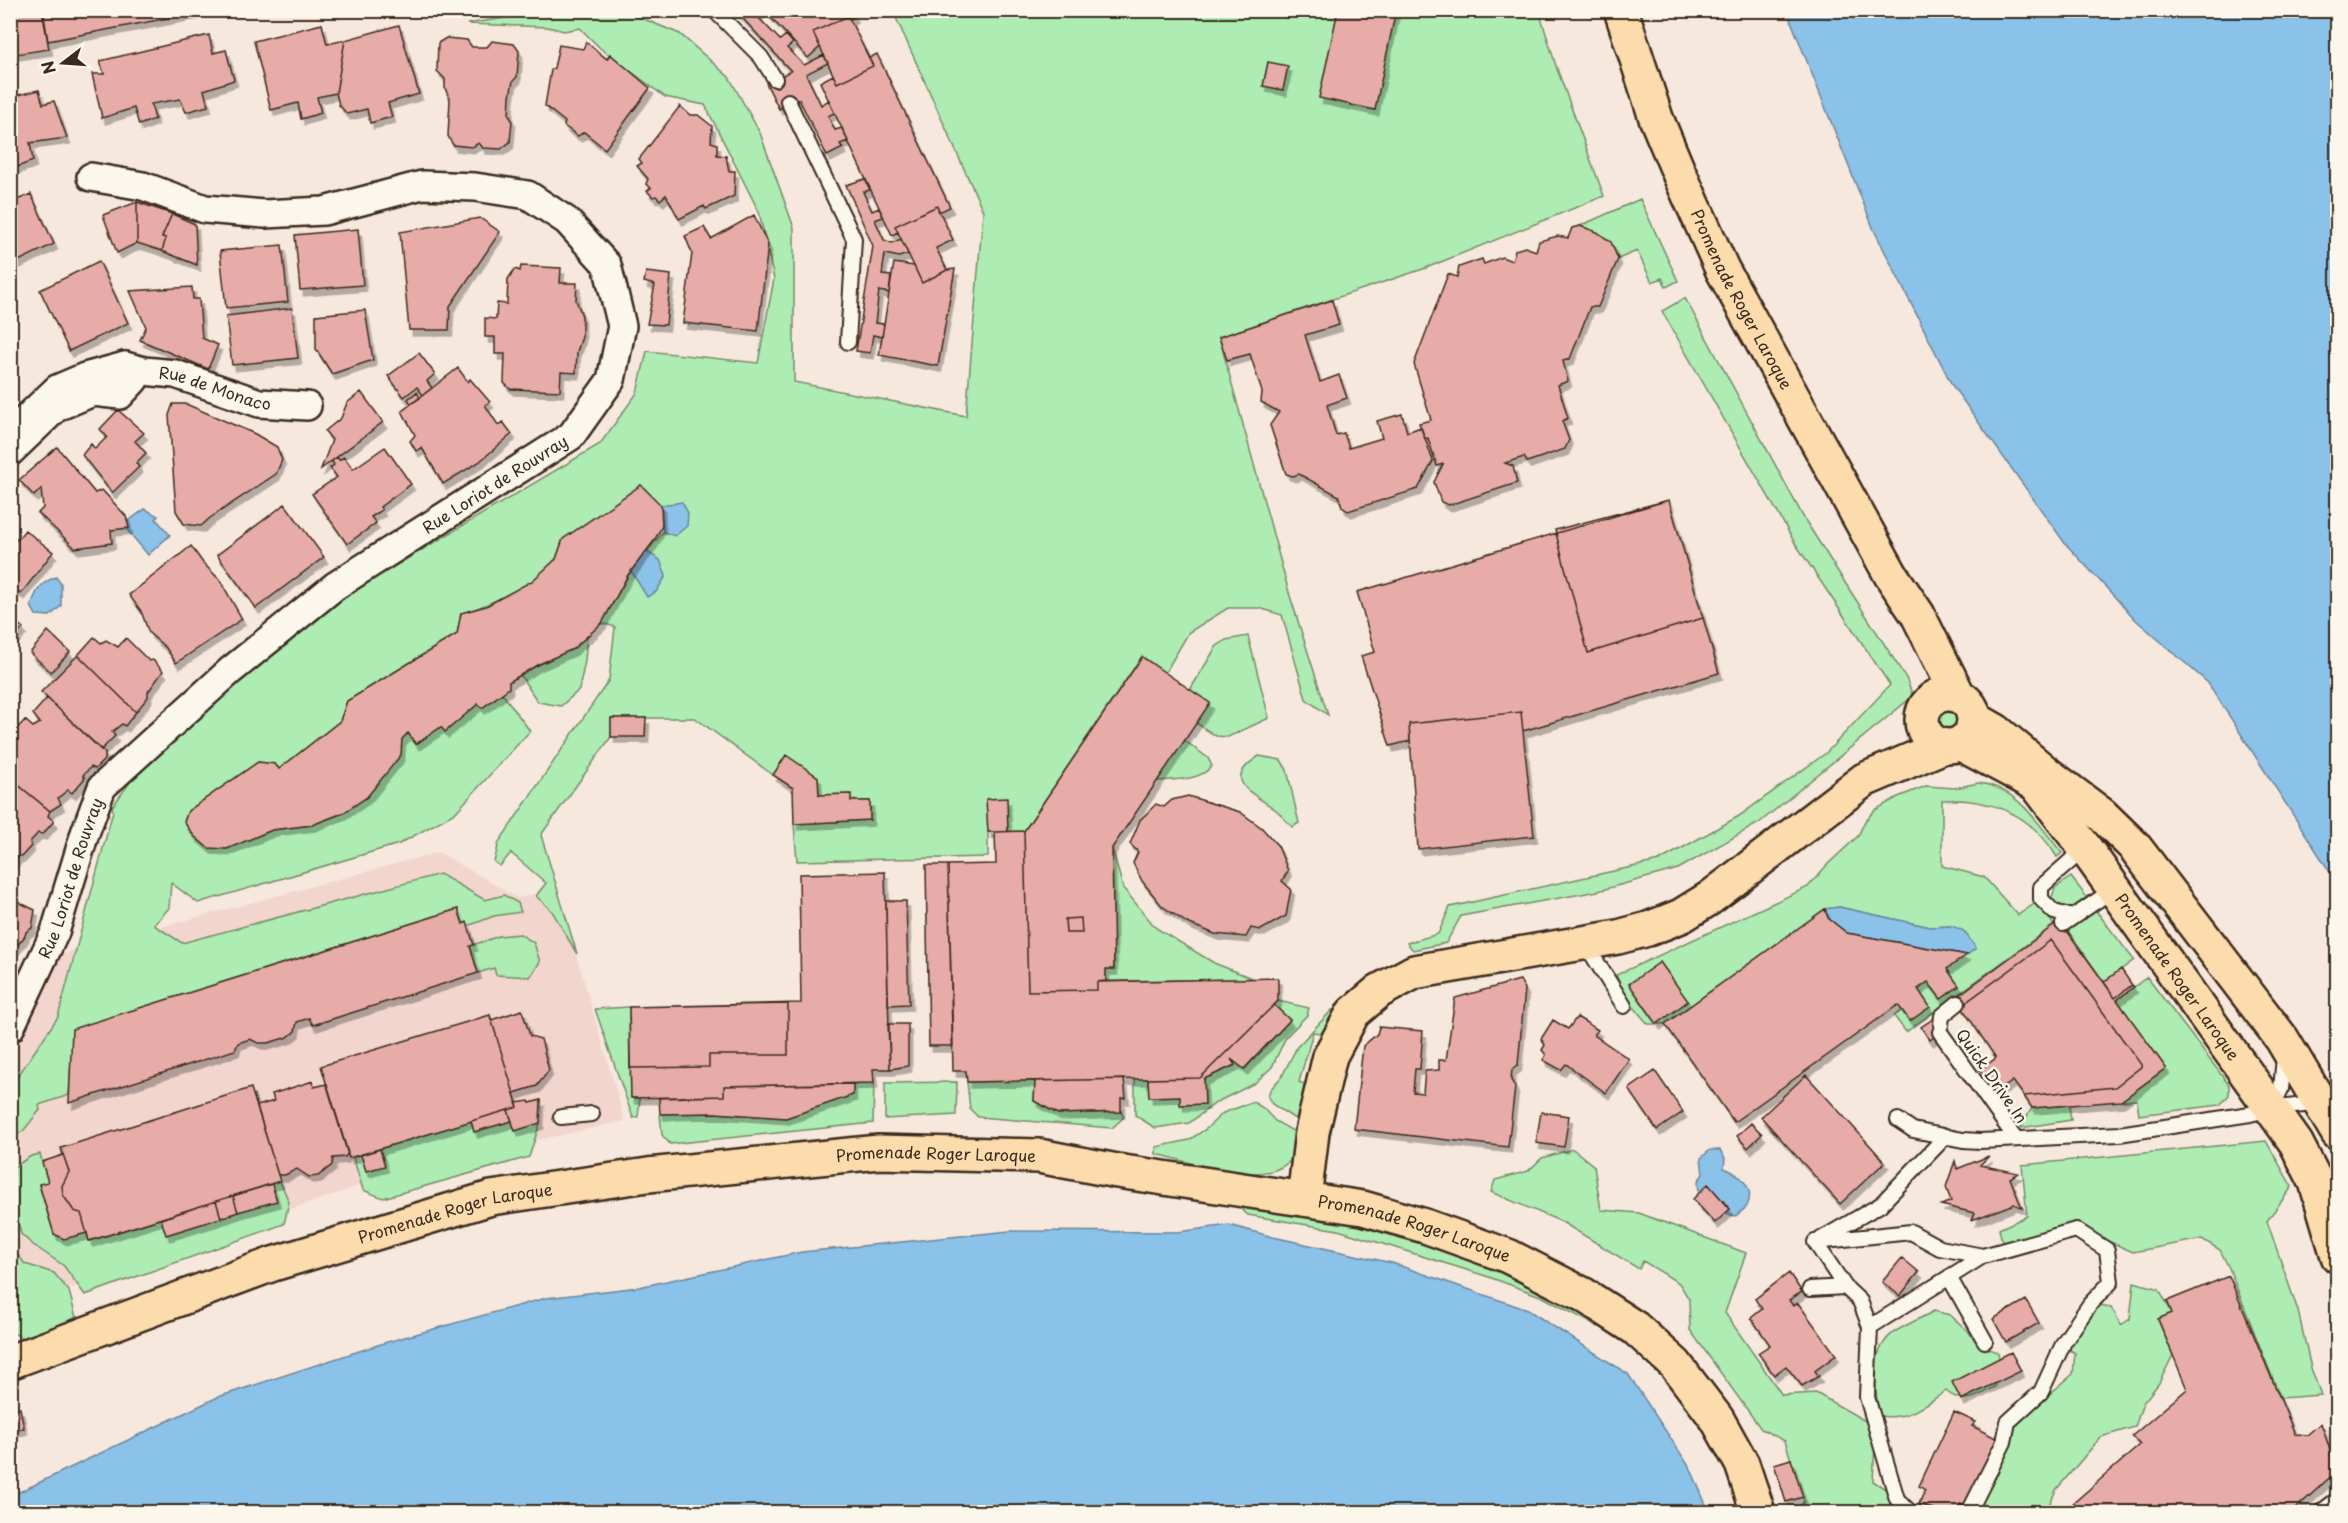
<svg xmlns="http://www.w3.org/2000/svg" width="2348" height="1523" viewBox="0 0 2348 1523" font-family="'Playpen Sans',sans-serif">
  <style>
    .built { fill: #f2d6ce }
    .green { fill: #adecb3; stroke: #748b68; stroke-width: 1.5 }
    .water { fill: #8bc2e9; stroke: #6b8598; stroke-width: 1.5 }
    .building { fill: #e7aca8; stroke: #3b2a1e; stroke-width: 1.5; filter: url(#shadow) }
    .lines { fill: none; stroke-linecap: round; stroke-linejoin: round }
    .service-casing { stroke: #3b2a1e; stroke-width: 18 }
    .minor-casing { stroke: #3b2a1e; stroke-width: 32 }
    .primary-casing { stroke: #3b2a1e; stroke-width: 38 }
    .service { stroke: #fbf7ec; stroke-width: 14 }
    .minor { stroke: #fbf7ec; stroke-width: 27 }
    .primary { stroke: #fcdcac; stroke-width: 33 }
    .labels { text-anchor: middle; stroke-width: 5; stroke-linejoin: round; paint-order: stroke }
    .street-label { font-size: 16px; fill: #3b2a1e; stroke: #fbf7ec }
  </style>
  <defs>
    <filter id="shadow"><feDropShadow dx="3.5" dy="6" stdDeviation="0" flood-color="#0004"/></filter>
  </defs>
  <rect width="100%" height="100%" fill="#f7e8de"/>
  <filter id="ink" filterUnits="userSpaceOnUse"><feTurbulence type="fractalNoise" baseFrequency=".0167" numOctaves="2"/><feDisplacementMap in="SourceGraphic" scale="12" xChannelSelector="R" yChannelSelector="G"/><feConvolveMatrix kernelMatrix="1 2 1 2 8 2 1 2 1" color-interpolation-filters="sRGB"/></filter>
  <g filter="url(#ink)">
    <path class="built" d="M439,852L518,898L557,888L625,1121L520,1144L373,1181L142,1261L11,1312V1028L42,959Z"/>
    <path class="green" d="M622,10L680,34L729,77L760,133L794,228V382L966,416L983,211L893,11H1539L1556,66L1604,196L1426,268L1219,337L1290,596L1328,715L1306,699L1282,615L1259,608H1228L1189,632L1165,673L1142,656L1024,831L988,832V857L797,861L794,824L870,820V801H851L850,794L819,795L818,777L786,756L773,775L695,718H611V737L541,835L577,954L552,911L536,896L546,883L511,853L500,866L494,862L499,842L609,680L615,627L602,623L631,571L663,532L660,505L563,539C561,545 560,551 557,557C543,582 489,605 462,613L457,634L347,701L340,721L279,769L275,764L258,762L188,811L184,822L194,836L208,848L227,849L272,830L312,825L343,813L367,797L390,766L402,739L408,733L416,744L441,727L445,731L478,704L482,708L502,693L530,731L455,813L399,844L198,903L171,883L169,908L154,925L182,943L440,874L485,900L504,895L518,903L521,912L494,916L468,926L467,923L463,924L458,909L73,1029L69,1095L39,1105L40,1110L24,1130L11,1139V1086L58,1017L113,811L112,807L146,760L341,598L600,444L637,393L647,351L758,363L774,279L759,212L705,105L665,97L600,48L580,28L564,31L548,27L467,24L547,11Z
      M1640,199L1678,281L1666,287L1662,278L1652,282L1637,251L1618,259C1608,236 1603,234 1580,226Z
      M1685,298L1805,520L1906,678L1913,696L1759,823L1678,869L1598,891L1461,916L1446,943L1413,950L1407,943L1438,934L1450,907L1659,861L1739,816L1826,753L1890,685L1795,543L1662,311Z
      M587,636L585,661L579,690L561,706L538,702L520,675C543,661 568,654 587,636Z
      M1248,636L1269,718L1228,737L1216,736L1196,723L1190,690L1216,647L1226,640Z
      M1949,693L1975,721L1934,742C1914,721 1920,700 1949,693Z
      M1184,740L1208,758L1212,766C1200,781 1176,779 1157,781Z
      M1259,756L1281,760L1287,770L1299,823L1292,827C1287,822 1282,815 1276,810C1254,793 1219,782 1259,756Z
      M1978,783C2017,786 2039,825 2062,853L2057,857C2031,813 1991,798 1942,800V866L1984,877L2018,915L2037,902L2054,925L1906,1032L1894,1016C1908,1007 1915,991 1928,982L1959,986L1947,969L1952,926L1930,927L1839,907L1825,909L1665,1024H1648L1627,999L1616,975L1808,887L1827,865L1858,836L1865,821L1875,810L1898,797L1926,786L1955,788Z
      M1112,848L1123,888L1156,928L1214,963L1254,979L1106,981V969H1114Z
      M2071,877L2089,900L2075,910L2060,906L2051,900L2055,888Z
      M2094,908L2134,960L2104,982L2066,928Z
      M520,934L534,943L540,962L530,977L496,975L494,968L478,973L470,946L499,936Z
      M2147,977L2229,1085V1095L2220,1105L2139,1115L2137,1100L2121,1101L2166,1068L2117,1000Z
      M1278,1001L1309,1008L1307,1015L1286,1037L1272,1067L1255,1083L1217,1102L1189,1123L1155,1128L1135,1115V1079H1148L1149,1097L1180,1096L1181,1105L1205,1104L1204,1079L1234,1066L1231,1059L1245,1069L1290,1020L1274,1005Z
      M629,1007L631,1098H640L638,1117L633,1118L595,1009Z
      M1339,1009L1327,1034L1313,1032L1299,1082L1312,1087L1301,1123L1272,1104L1268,1097L1270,1090L1282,1076L1297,1047L1332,1010Z
      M1035,1081L1034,1101L1058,1114L1121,1112L1124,1117L1112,1128L978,1117L970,1109L967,1082Z
      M957,1082L956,1115L885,1119V1083Z
      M874,1083L873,1123L670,1144L662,1135L660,1114L715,1113L786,1118L853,1095V1084Z
      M541,1100L540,1123L529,1157L383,1198L363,1190L353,1157Z
      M1253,1102L1263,1108L1275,1121L1302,1136L1295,1158C1289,1162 1282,1168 1275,1170C1237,1181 1193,1162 1156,1154V1147L1189,1140L1206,1129L1223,1113Z
      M2069,1105L2071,1120L2020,1128L2032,1108Z
      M2266,1141L2292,1187L2267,1221L2298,1311L2311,1368L2321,1395L2280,1398L2229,1268L2220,1250L2202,1239L2133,1252L2072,1225L2003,1246L1999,1229L2027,1216L2022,1165Z
      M1573,1149L1594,1166L1601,1210L1639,1213L1746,1253L1725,1313L1782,1395L1816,1393L1876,1427L1873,1481L1921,1512H1796L1804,1501L1785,1441L1761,1429L1690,1330L1689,1299L1679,1283L1643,1261L1639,1269L1562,1222L1491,1192L1495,1180L1528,1171L1542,1158Z
      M40,1154L48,1182L39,1185L54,1234L87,1233L90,1241L280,1181L289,1202L284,1224L85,1295L64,1266L32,1244L21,1234L12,1195L14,1167L31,1156Z
      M1226,1196L1340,1217L1485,1260L1606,1324L1598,1327L1543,1297L1486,1276L1338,1230L1248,1215Z
      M11,1246L25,1264L54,1273L69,1291L77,1321L25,1339L13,1333L11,1329Z
      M2134,1282L2159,1289L2172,1313L2158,1320L2173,1355L2159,1383L2143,1403L2135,1427L2101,1437L2056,1490L2046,1512H1970L2004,1456L2017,1422L2073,1374L2075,1353L2065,1347L2094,1304L2111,1307L2121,1325L2130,1319Z
      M1934,1311L1950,1315L1968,1331L1979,1345L1998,1352L2001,1368L1995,1387C1977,1397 1963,1406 1946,1391C1922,1407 1909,1420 1879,1416C1876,1388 1867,1350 1896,1331C1908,1324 1921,1318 1934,1311Z"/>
    <path class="water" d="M1787,11H2337V883L2208,683L2136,620L2064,542L1952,385L1874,230Z
      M682,502L688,513L687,526L675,536L663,532L661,505Z
      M145,509L158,516L156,519L170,535L148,555L123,525Z
      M646,551L660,560L666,576L656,592L647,597L631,571Z
      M56,577L61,584V606L50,616L36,615L31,606C36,591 41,582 56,577Z
      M1839,907L1930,927L1952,926L1964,931L1976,948L1967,955L1847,933L1828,918L1825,909Z
      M1710,1150H1720L1725,1158L1724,1168C1739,1173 1756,1188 1747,1206C1745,1209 1739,1213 1736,1216L1725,1214L1730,1209L1709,1185L1699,1193L1698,1181L1703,1174L1701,1158Z
      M1229,1225L1273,1237L1392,1263L1528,1310L1628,1374L1691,1469L1709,1512H11V1496L218,1397L387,1342L546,1298L639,1287L802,1252L1010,1231L1178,1232Z"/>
    <path class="building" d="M10,10H42L49,49L10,55Z
      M43,10H194L195,13L48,41Z
      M43,10H194L195,13L48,41Z
      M735,10H763L757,16L780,40L786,35L793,43L787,48L804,65L824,55L828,63L806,74L821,105L829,100L834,113L828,116L835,130L842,128L848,141L840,144L843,148L827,156L799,99L779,109L766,83L791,71Z
      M764,10H850L854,16L850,20L848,16L813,32L820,47L808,58Z
      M1338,10H1396L1375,110L1319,98Z
      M848,16L873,66L837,83L813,32Z
      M322,24L327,44L345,40L336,93L317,97L321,113L301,119L298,103L271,110L254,41Z
      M399,25L419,94L388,103L392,117L370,123L367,109L347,114L339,105L336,93L345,40Z
      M209,35L213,53L226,50L234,80L204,90L208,106L186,112L180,99L151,104L155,119L139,125L134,108L102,118L92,74H104L100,61Z
      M446,38L467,40L472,47H487L492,41L514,44L519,51L517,77L513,81L510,96L509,115L512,120L510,142L501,149L483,148L479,143L472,147L453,145L448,136L450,100L445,88V79L437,71L438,43Z
      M586,42L607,59L610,54L650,88L605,149L584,132L578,136L564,126L565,122L545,106L551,70L554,68L559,45L583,49Z
      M877,54L950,207L939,212L937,206L895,226L898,232L892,235L820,82L833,75L837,83L873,66L869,58Z
      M1268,62L1288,66L1283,90L1263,86Z
      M39,90L43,104L54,101L67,138L30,143L33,161L12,169L10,97Z
      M680,106L690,115H698L712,126L711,142L717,144V155L726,156L729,171H735L734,196L706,209L704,206L679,219L666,195L660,200L656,196L653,197L647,191L651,188L646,184L648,179L637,166L642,163L639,159Z
      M865,179L870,190L863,192L872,211L879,208L883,217L875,220L884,240L892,243L901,239L908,254L899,257L885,254L882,275L891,276L889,293L879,291L875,323L884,324L882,337L873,335L870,353L856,351L873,246L846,185Z
      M31,194L54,244L10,265V203Z
      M137,202V243L117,253L103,215Z
      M137,202L172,214L162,237L166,238L162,251L137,243Z
      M937,206L953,240L936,248L947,270L922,283L895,226Z
      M172,214L195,224L197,265L162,251L166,238L162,237Z
      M754,215L768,245L758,331L683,323L692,253L685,236L704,227L711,239Z
      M480,218L500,232L450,306L449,330H409L400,232Z
      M1580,226L1597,232L1611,242L1618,259L1598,307H1590L1570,359L1563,361L1568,381L1558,385L1568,418L1562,421L1569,440L1565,449L1527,462L1524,457L1505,463L1513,466L1517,483L1449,505L1441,502L1434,482L1443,464L1437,466L1428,438L1425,439L1419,423L1431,420L1414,364L1448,274L1457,277L1459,267L1482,259L1484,264L1502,257L1512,261L1515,250L1525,247L1536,251L1539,241L1558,236L1568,238L1572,228Z
      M358,229L363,285L300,290L295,235Z
      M282,245L288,302L226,308L220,251Z
      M99,261L128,323L69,351L40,290Z
      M894,263L914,266L922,283L947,270L955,269L938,366L879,355Z
      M521,266L561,268L560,283H577L576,300L582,316V337L577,352L576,373L561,372L560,391L510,389L504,383L505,354H495V337H485V318L496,319L497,303L507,304L508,279L515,269L520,271Z
      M646,272L671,275L666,325L647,324L655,285L644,282Z
      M192,287L193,299H199L202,338L218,345L208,369L140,340L146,327L130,291Z
      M1332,300L1339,325L1305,335L1320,382L1339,375L1347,398L1327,405L1336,435L1344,433L1349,448L1382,438L1377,421L1402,414L1407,432L1421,427L1433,461L1418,489L1348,511L1342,507L1339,496L1299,474L1293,476L1286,474L1270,425L1279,412L1261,402L1262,392L1250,354L1227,360L1219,337Z
      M292,308L298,358L232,365L226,316Z
      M365,310L373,360L332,374L316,349V315Z
      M419,353L435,374L427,381L432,388L423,395L417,387L404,397L388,376Z
      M458,368L468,382L470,379L490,402L485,405L498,425L503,422L512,434L479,462L443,484L422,448L416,451L410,441L415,435L402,411Z
      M361,392L383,422L321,469L332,440L325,431L341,418L347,403Z
      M417,392L420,398L411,404L408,399Z
      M173,404H186L255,434L277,447L282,460L276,474L210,518L201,526L184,524L176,511L169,415Z
      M118,410L144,433L135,441L146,453L136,463L139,467L112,493L82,455L91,444L95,449L107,437L100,429Z
      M57,447L95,493L102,490L126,516L129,528L111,530L112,543L75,548L38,513L43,508L41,489L34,496L19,480Z
      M385,447L411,484L380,507L382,510L371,517L376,523L347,544L312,494L337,477L330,468L334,465L332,461L337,457L339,460L344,457L353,469Z
      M641,485L661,505L662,526L654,541L628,575L602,623L573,649L537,665L509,682V688L482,708L478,704L445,732L441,727L416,744L408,733L402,739L401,755L367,797L343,813L312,825L272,830L227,849L208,848L194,836L184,822L188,811L258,762L275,764L279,769L340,721L347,701L457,634L461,613L486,606L532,581L556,559L563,539Z
      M1669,500L1703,618L1588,653L1555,530Z
      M1669,500L1719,673L1523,731L1521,712L1409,724L1410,741L1390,746L1361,656L1375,652L1357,592Z
      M285,504L324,557L256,608L217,555Z
      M25,530L53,552L21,594L10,586V534L17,540Z
      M191,546L203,563L220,580L242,619L176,663L166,648L149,633L141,611L129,595Z
      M10,617L23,628L10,643Z
      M48,631L70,652L51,672L30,653Z
      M94,637L101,643L106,640L118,647L126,638L149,661L153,660L163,671L148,692V697L136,712L78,655Z
      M78,655L136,712L125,726L122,724L112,732L115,736L101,750L41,692Z
      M1142,657L1210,703L1112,848L1114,969H1106V981L1097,982V990L1028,991L1024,831Z
      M47,698L105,753V759L95,769L91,767L83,775L85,778L72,793L68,790L58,798L61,804L50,811L10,778L15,771L10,767V736L25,720L33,727L40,723L33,714Z
      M1521,712L1534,836L1418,849L1409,724Z
      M611,718H646L645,737H611Z
      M786,755L818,777L819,795L851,794V801H870V820L794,824L793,788L773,775Z
      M10,778L50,811L48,816L54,821L43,834L38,833L30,842L31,846L22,856H19L11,865Z
      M1188,796L1240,812L1262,828L1278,846L1288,871L1282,881L1291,889L1286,916L1261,930L1251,928L1246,937L1215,934L1187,923L1162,906L1142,881L1133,863L1138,852L1130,844L1140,820L1156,804L1164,807L1172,800Z
      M1007,798L1008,832H988L986,799Z
      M1024,831L1028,991L1097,990V982L1278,978V1001L1200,1078L967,1082L966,1071H953L948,865L996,864L995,832Z
      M926,865H948L953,1046H929Z
      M885,872L890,1069H873L874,1083L724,1086V1096L631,1098L629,1007L801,1003L799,874Z
      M10,898L35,910L32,928L26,932L25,936L10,955Z
      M886,901H906L909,1004L888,1005Z
      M458,909L463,924L467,922L474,945L470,946L478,973L313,1025L309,1018L297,1022L295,1031L288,1037L268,1043H258L250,1039L238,1043L235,1050L69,1103L72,1029Z
      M1825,909L1828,918L1847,933L1967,955L1947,969L1959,986L1941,999L1928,982L1918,989L1930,1007L1910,1021L1898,1005L1734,1122L1665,1024Z
      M1081,918L1082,933H1066L1065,919Z
      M2060,921L2115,998L2132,985L2134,987L2117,1000L2166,1068L2121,1101L2032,1108L2024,1096L2115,1087L2142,1066L2051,940L1961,1006L1955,998Z
      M2051,940L2142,1066L2115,1087L2024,1096L2013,1081L1997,1092L1980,1070L1996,1058L1961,1006Z
      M1660,962L1688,1001L1657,1024L1629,984Z
      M2121,969L2132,985L2115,998L2104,982Z
      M1520,980L1525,989L1518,1065L1512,1070L1511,1080L1515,1087L1508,1147L1354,1129L1363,1046L1377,1034L1379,1027L1423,1031L1420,1069H1415L1413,1092L1423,1093L1425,1071L1439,1070V1060H1446L1455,998Z
      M788,1004V1055H709V1067L630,1068L629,1007Z
      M1274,1005L1290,1020L1244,1069L1231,1059L1235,1065L1204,1079L1205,1104L1180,1105V1096L1149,1097L1148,1079L1200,1078Z
      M522,1010L530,1036L541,1039L549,1070L537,1086L514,1093L518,1107L349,1158L321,1066L490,1015L491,1020Z
      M490,1015L518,1107L349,1158L321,1066Z
      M1577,1017L1598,1030L1594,1035L1629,1059L1606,1093L1566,1064L1561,1070L1543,1060L1546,1055L1542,1050L1545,1045L1541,1039L1553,1020L1568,1029Z
      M1936,1017L1944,1030L1930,1040L1921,1027Z
      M888,1024H908V1066L890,1069Z
      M1655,1071L1683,1112L1657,1130L1629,1089Z
      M1806,1075L1885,1162L1840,1204L1761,1117Z
      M1124,1079L1126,1098H1121V1112L1058,1114L1034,1101L1035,1081Z
      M313,1081L314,1087L327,1084L348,1153L345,1157L333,1158L332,1165L318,1176L309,1177L297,1169L285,1175H278L257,1106L274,1101L272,1094Z
      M853,1084V1095L786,1118L715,1113L660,1114L659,1098L724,1096V1086Z
      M251,1088L280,1181L89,1241L87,1233L64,1239L54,1234L39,1184L48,1182L42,1162L63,1155L61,1148Z
      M251,1088L280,1181L89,1241L81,1213L74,1211L63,1195L62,1186L69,1172L61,1148Z
      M541,1100L540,1123L515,1131L508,1110L518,1107L516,1103L529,1101L530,1103Z
      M508,1110L512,1121L474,1132L471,1121Z
      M1541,1112L1569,1116L1564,1147L1536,1143Z
      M1751,1123L1762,1134L1748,1148L1737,1136Z
      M380,1149L385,1166L366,1171L361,1155Z
      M1989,1156L1980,1165L2018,1173L2010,1178L2022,1208L2014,1204L1972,1220L1975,1213L1941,1205L1951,1201L1946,1187L1955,1161L1957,1169Z
      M272,1184L277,1201L238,1212L233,1196Z
      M1708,1184L1730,1209L1715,1223L1693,1199Z
      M233,1196L238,1212L221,1218L216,1201Z
      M216,1201L221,1218L166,1235L161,1219Z
      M1902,1258L1919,1272L1900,1296L1882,1282Z
      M1789,1273L1802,1292L1789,1300L1793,1306L1798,1303L1836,1355L1815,1371L1819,1376L1802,1386L1786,1366L1774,1375L1758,1353L1770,1345L1751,1318L1762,1309L1755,1299Z
      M2229,1276L2295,1434L2307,1435L2321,1423L2337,1471L2292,1512H2063L2140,1445L2132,1436L2187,1389L2158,1319L2172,1313L2167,1301Z
      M2026,1300L2039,1323L2006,1342L1993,1319Z
      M2011,1352L2021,1371L1961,1400L1952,1382Z
      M20,1408L24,1428L10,1432V1410Z
      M1954,1412L1976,1422L1972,1426L1998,1439L1966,1506L1960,1504L1956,1512H1941L1919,1504L1925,1490L1919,1486Z
      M1791,1459L1803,1497L1786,1502L1774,1464Z"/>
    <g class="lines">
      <defs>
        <path id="service" d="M714,10L761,57L775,79
          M788,101L854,239L848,342
          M2073,917L2054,912L2041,899V887L2085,848
          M2063,924L2114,889
          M1585,943L1624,1006
          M1941,1025L1942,1016L1958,1003
          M1940,1032L2016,1139
          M2272,1107L2281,1089L2284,1057
          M561,1117L592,1114
          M1898,1120L1913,1130L1963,1140L1980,1141L2119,1134L2250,1114L2271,1109L2320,1103
          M1821,1239L1880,1205L1946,1136
          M1949,1277L1985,1341
          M1810,1289L1845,1287
          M1870,1327L1983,1256
          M1910,1512L1897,1499L1867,1397L1870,1327L1860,1301L1845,1287L1815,1242L1911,1232L1940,1248L1983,1256L2076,1230L2107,1250L2111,1282L2090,1304L2064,1342L2041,1392L2008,1422L2004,1442L1969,1512
          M2321,1512L2338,1499"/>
        <g id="minor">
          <path id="s1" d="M125,366L144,371L175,374L259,403L307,406"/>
          <path d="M10,434L57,389L85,377L125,366L134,380L120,395L93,392L57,407L10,452"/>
          <path id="s2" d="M10,1028L55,932L85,833L102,787L230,671L335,586L571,436L611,380L622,326L607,265L567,221L528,195L475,187L422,185L324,211L264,214L205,209L143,186L91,177"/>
        </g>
        <g id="primary">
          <path id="s3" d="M1621,10L1656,118L1679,173L1722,269L1891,575L1918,615L1958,695"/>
          <circle cx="1948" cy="720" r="26"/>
          <path d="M1975,719L1996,731L2046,773L2102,815L2134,846L2282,1039L2338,1133"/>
          <path id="s4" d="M1961,744L2036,784L2085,848L2296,1143L2316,1182L2338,1256"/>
          <path d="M1304,1199L1312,1132L1330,1056L1353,1013L1379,991L1414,972L1618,937L1648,929L1681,916L1710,898L1864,780L1944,746"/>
          <path id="s5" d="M10,1362L273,1264L491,1198L648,1175L879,1152L1039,1156L1117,1171L1363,1208L1425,1226L1508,1256L1584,1295L1635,1328L1675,1364L1717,1419L1742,1464L1758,1512"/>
        </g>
      </defs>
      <use href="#service" class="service-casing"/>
      <use href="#minor" class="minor-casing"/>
      <use href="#primary" class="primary-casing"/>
      <use href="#service" class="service"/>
      <use href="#minor" class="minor"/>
      <use href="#primary" class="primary"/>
    </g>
  </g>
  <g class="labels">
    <g class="street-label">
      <text dy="6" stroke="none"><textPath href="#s3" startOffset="314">Promenade Roger Laroque</textPath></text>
      <text dy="6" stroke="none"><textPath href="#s1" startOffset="93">Rue de Monaco</textPath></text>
      <text dy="6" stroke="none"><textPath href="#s2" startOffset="756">Rue Loriot de Rouvray</textPath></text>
      <text dy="6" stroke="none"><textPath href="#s2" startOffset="162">Rue Loriot de Rouvray</textPath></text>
      <text dy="6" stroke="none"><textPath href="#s4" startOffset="324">Promenade Roger Laroque</textPath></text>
      <text transform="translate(1992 1076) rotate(55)" y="6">Quick Drive In</text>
      <text dy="6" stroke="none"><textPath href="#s5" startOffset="956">Promenade Roger Laroque</textPath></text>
      <text dy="6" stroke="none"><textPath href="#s5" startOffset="470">Promenade Roger Laroque</textPath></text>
      <text dy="6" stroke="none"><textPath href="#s5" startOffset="1442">Promenade Roger Laroque</textPath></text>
    </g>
  </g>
  <rect width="2348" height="1523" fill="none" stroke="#fbf7ec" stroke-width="36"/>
  <rect x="18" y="18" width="2312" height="1487" fill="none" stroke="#3b2a1e" stroke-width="2" filter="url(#ink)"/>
  <g transform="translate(63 63) rotate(253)" stroke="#fbf7ec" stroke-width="4.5" paint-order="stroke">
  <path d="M0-4.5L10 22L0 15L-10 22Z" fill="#3b2a1e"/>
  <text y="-9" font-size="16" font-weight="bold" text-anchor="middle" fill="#3b2a1e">N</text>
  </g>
</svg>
